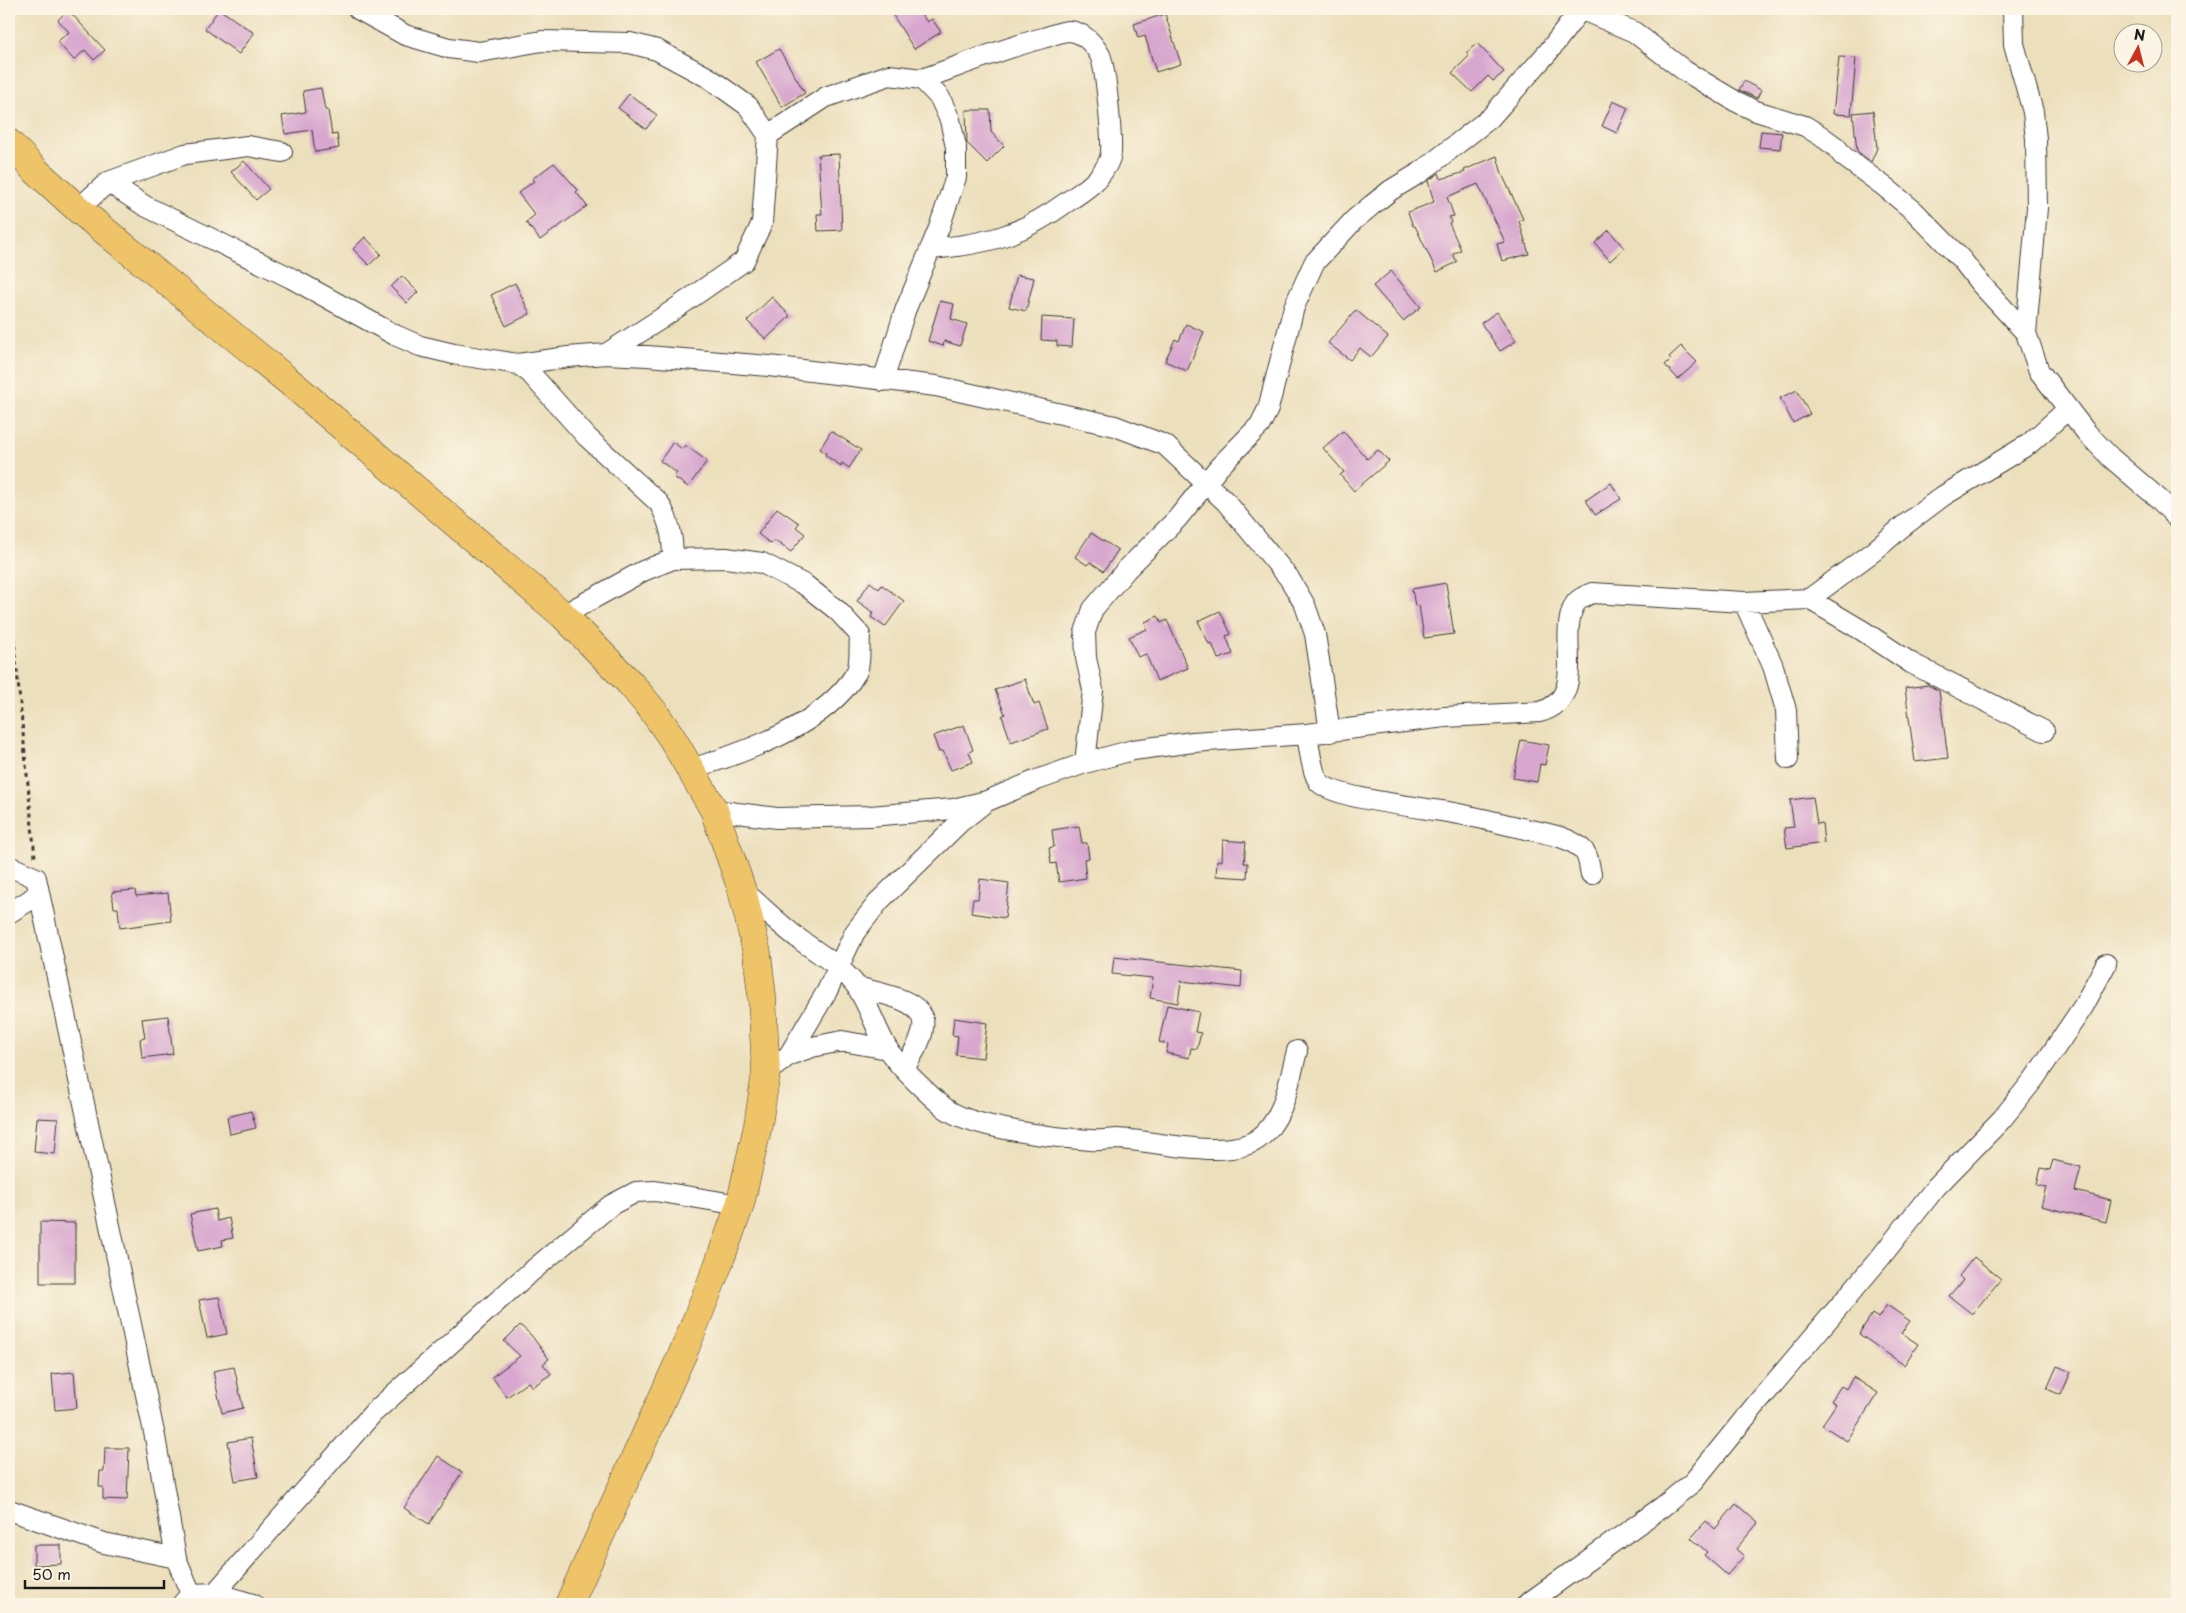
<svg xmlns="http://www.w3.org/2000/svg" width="2186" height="1613" viewBox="0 0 2186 1613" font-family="'Playpen Sans',sans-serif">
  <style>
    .building { fill: #d8a7cf }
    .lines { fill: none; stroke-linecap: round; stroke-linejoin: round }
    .minor-casing { stroke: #3b3934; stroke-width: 22 }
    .primary-casing { stroke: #3b3934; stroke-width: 29 }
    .path { stroke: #3b3934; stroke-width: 3; stroke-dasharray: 4 4; stroke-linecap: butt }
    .minor { stroke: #fff; stroke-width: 20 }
    .primary { stroke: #efc469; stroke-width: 28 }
  </style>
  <rect width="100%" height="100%" fill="#fcf5e5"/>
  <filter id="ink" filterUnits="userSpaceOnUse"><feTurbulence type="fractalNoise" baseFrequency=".02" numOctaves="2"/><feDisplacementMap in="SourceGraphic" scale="10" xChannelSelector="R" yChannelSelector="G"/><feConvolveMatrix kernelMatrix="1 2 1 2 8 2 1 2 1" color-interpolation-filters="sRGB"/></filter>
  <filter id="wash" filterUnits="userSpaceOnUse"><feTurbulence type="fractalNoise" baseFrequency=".0096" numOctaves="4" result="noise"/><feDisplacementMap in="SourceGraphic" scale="20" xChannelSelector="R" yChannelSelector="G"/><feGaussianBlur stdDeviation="1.12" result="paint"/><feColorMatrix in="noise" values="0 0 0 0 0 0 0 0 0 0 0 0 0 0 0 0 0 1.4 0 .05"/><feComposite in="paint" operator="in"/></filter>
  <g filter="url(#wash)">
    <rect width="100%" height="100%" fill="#ecdfbc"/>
    <g id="blocks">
      <path class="building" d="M219,9L254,33L239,54L205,29Z
        M889,9H918L927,22L932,19L941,32L914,49Z
        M68,10L105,50L94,60L85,50L74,60L57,42L69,32L58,20Z
        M1165,14L1181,64L1156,72L1145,36L1138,38L1134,24Z
        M1477,43L1504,72L1493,81L1488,76L1472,92L1452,73L1469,56L1466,53Z
        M779,49L805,93L782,107L756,62Z
        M1839,57L1856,58L1851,115L1833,114Z
        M1744,81L1761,90L1757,98L1739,90Z
        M321,88L325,110H328L332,135L337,134L339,148L315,152L312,130L285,134L282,116L306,112L303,91Z
        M629,94L657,115L646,129L618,108Z
        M1613,101L1628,108L1617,133L1602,126Z
        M966,110H990L991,132L1004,146L987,163L967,143Z
        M1873,111L1877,148L1871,162L1857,151L1853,113Z
        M1761,131L1782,133L1780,149L1759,147Z
        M839,154L842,230L818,231L817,214H822L818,155Z
        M1497,156L1502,174L1523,219L1519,221L1529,254L1502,261L1497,244L1505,242L1478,184L1447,197L1454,216L1449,217L1451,222L1449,223L1461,250L1453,254L1457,262L1437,272L1415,226H1413L1408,212L1434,202L1428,181L1439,173L1441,179L1465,172L1464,170Z
        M244,161L269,189L256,200L231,172Z
        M554,163L578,190L576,192L587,206L540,240L526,222L535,215L518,193L534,181L532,179Z
        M1609,230L1624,248L1610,261L1595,243Z
        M365,237L381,254L369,265L353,249Z
        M1391,271L1421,307L1403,321L1373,286Z
        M1017,275L1034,278L1026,311L1009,307Z
        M402,276L418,292L407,303L391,287Z
        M515,283L530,314L506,326L491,295Z
        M772,297L790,316L766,339L747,321Z
        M940,301L954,304L951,319L967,324L960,346L944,341L943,346L928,341Z
        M1356,310L1388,337L1371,357L1360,348L1350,360L1328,343Z
        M1497,312L1516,341L1500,351L1481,323Z
        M1042,317L1074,319L1072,347L1057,346V341L1041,340Z
        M1186,324L1204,332L1187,371L1165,361L1175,339L1179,341Z
        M1681,346L1697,362L1678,379L1665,365L1671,359L1669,357Z
        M1797,390L1810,414L1793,423L1780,398Z
        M831,431L861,450L849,468L842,463L841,466L825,455L826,453L820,449Z
        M1343,431L1367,459L1378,450L1389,461L1354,491L1340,475L1344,472L1323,448Z
        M673,442L682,449L685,445L707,461L688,487L674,477L677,473L660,461Z
        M1611,483L1621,499L1595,515L1586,500Z
        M777,508L799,523L796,527L805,534L791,552L774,540L771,544L758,534Z
        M1091,533L1118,550L1104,571L1090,562L1087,565L1075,557Z
        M870,582L879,589L882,585L904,601L885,627L871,617L874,613L857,601Z
        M1446,583L1454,634L1424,638L1419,605L1415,606L1412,589Z
        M1220,611L1231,634L1226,636L1233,654L1218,659L1212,643L1209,644L1198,621Z
        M1158,616L1161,623L1167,620L1188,668L1157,681L1146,654L1138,657L1129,637L1147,629L1145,622Z
        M1025,679L1034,705L1039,703L1048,729L1011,742L1002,716L1005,714L995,690Z
        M1928,685L1939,691L1948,758L1915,762L1905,688Z
        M964,725L973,750L969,752L973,762L951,770L943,751L939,752L933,736Z
        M1521,740L1549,745L1545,765L1540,764L1537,782L1513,778Z
        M1813,797L1817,824L1822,823L1824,843L1787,848L1784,828L1794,827L1790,800Z
        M1079,826L1082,843H1087L1089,858L1084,859L1086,878L1059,882L1056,863L1051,864L1049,848L1054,847L1052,830Z
        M1223,840L1246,842L1244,863H1248L1247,878L1216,876L1217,860L1222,861Z
        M980,879L1009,883L1005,918L971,913L973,899H978Z
        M135,890L136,896L168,893L171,921L120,928L118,908H114L112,892Z
        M1114,957L1242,971L1241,988L1181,981L1178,1003L1150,998L1153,978L1112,974Z
        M1167,1005L1199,1012L1195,1032L1201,1033L1197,1049L1191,1048L1189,1058L1166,1053L1168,1044L1159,1042Z
        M168,1016L173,1054L142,1058L140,1039L145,1038L142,1019Z
        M954,1018L987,1023L983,1058L956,1055L958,1036L952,1035Z
        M251,1111L256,1128L230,1134L227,1117Z
        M37,1118L58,1119L55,1154L34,1152Z
        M2053,1160L2081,1167L2075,1191L2111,1200L2106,1222L2041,1206L2046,1187L2037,1185L2041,1168L2050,1170Z
        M215,1209L217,1221L229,1218L233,1238L222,1240L223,1246L198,1251L190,1214Z
        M40,1222L75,1223V1283H40Z
        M1974,1257L2001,1279L1972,1314L1949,1296L1963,1280L1959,1276Z
        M219,1297L227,1334L207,1338L199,1300Z
        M1887,1305L1910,1321L1901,1333L1918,1344L1904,1365L1859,1334L1872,1314L1878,1318Z
        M520,1325L531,1335L549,1359L543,1364L551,1374L532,1387L528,1382L507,1397L492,1377L520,1356L504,1341Z
        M2057,1366L2071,1372L2061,1395L2047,1389Z
        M234,1367L243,1408L222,1413L213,1371Z
        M74,1372L77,1408L55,1410L52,1374Z
        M1853,1377L1878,1393L1847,1441L1822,1425L1836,1404L1831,1401L1841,1386L1846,1389Z
        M251,1438L258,1477L235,1481L228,1442Z
        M105,1448H129L127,1500L103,1499V1487H99L100,1471H104Z
        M438,1456L462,1472L429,1524L404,1508Z
        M1736,1504L1758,1523L1736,1549L1744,1556L1727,1575L1704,1555L1707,1552L1691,1538L1706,1521L1715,1529Z
        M34,1545H61V1564L34,1565Z"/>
    </g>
  </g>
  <g filter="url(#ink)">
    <use href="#blocks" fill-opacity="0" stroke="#3b3934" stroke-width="1"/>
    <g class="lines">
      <defs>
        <path id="minor" d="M358,9L405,35L449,48L479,52L542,41L630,43L657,50L709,78L748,106L768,135L762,223L744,261L662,318L606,354
          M1580,9L1634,32L1685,71L1735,101L1756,111L1805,126L1821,136L1836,147L1843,156L1885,187L1914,211L1962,260L1979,282L2026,333
          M2013,9L2014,44L2033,112L2036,139L2037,208L2026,333L2039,371L2086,432L2110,457L2159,499L2177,518
          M922,79C962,65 1002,49 1043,38C1051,36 1061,31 1069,31C1083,32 1093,43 1100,55C1106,68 1112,137 1111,153C1110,163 1103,172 1097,179C1089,188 1077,195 1067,202C1020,236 987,244 930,249
          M768,135L826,97L889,75L922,79L940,98L950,120L956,147V177L939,228L905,311L883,381
          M108,182L145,206L291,278L395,335L420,346L454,354L518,364L568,357L606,354L647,356L769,366L936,386L1115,426L1165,445L1226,502L1289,578L1305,605L1315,634L1330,732
          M78,209L108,182L185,154L248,146L282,152
          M518,364L530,373L587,437L659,503C670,522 673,538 673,559
          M1809,599L1863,631L1911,663L2044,731
          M1744,602L1773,666L1786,710L1788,759
          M563,615L643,571L673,559L726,558L762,563L805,585L838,611L860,635C859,645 861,664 856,673C825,725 746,752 691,769
          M1307,734C1309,746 1312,773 1319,782C1335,800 1432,808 1459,814C1481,818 1503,824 1526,829C1543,833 1568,836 1582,849C1589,855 1589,866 1591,874
          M1085,763L1093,690L1086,658L1085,632L1093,609L1126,570L1177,519L1219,467L1260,425L1268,409L1294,307L1314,263L1354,220L1372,205L1391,190L1421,172L1490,118L1549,51L1581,9
          M714,810L777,818L870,816L953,809L987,801L1037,780L1085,763L1133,750L1193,742L1307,734L1445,717L1540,712C1589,698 1557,640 1574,606C1577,599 1585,596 1592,593L1744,602L1809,599L1874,551L1902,527L1943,496L2029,444L2068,409
          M9,866L36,878L155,1437L176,1558L191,1594
          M742,890C761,906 779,924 799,939C819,954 842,966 857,987C869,1006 876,1029 887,1048C897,1065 929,1095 945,1108C970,1128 1057,1138 1091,1140C1100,1141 1109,1139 1117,1139C1154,1140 1227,1161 1258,1139C1285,1119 1289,1081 1297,1051
          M9,913L30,900L39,892
          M857,987C878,994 928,998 923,1029C921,1043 911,1056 904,1069
          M789,1055L812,1047L842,1041L888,1049
          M766,1073L789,1055L827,991L855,932L880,900L959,823L983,804
          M9,1510L104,1543L176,1558
          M215,1593L253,1604
          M183,1603L191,1594L215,1593L373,1413L520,1281L611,1205L636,1192L655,1191L740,1205
          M1527,1604L1662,1507L1693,1482L1754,1407L1880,1258L1936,1187L2002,1119L2034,1079L2083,1007L2106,964"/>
        <path id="primary" d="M9,143L35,170L78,209L297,388L563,615L630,683L654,712L672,738L714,810L742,890L757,953L762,996L766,1073L758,1125L740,1205L717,1268L686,1346L569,1604"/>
      </defs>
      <use href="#minor" class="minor-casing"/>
      <use href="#primary" class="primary-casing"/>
      <path class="path" d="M9,614L14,640L35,857"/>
      <use href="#minor" class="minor"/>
      <use href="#primary" class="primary"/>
    </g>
  </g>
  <rect width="2186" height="1613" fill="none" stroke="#fcf5e5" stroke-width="30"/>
  <g transform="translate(2138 48) rotate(7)"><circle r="24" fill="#fcf5e5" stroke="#a29e95"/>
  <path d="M0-4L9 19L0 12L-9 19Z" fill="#c8321e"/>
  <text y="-8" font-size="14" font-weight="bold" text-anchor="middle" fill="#1c1c1c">N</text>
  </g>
  <path d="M25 1580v8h139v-8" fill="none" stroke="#1c1c1c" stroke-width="2.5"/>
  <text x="32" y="1580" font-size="15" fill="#1c1c1c" stroke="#fcf5e5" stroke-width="4" paint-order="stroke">50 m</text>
</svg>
